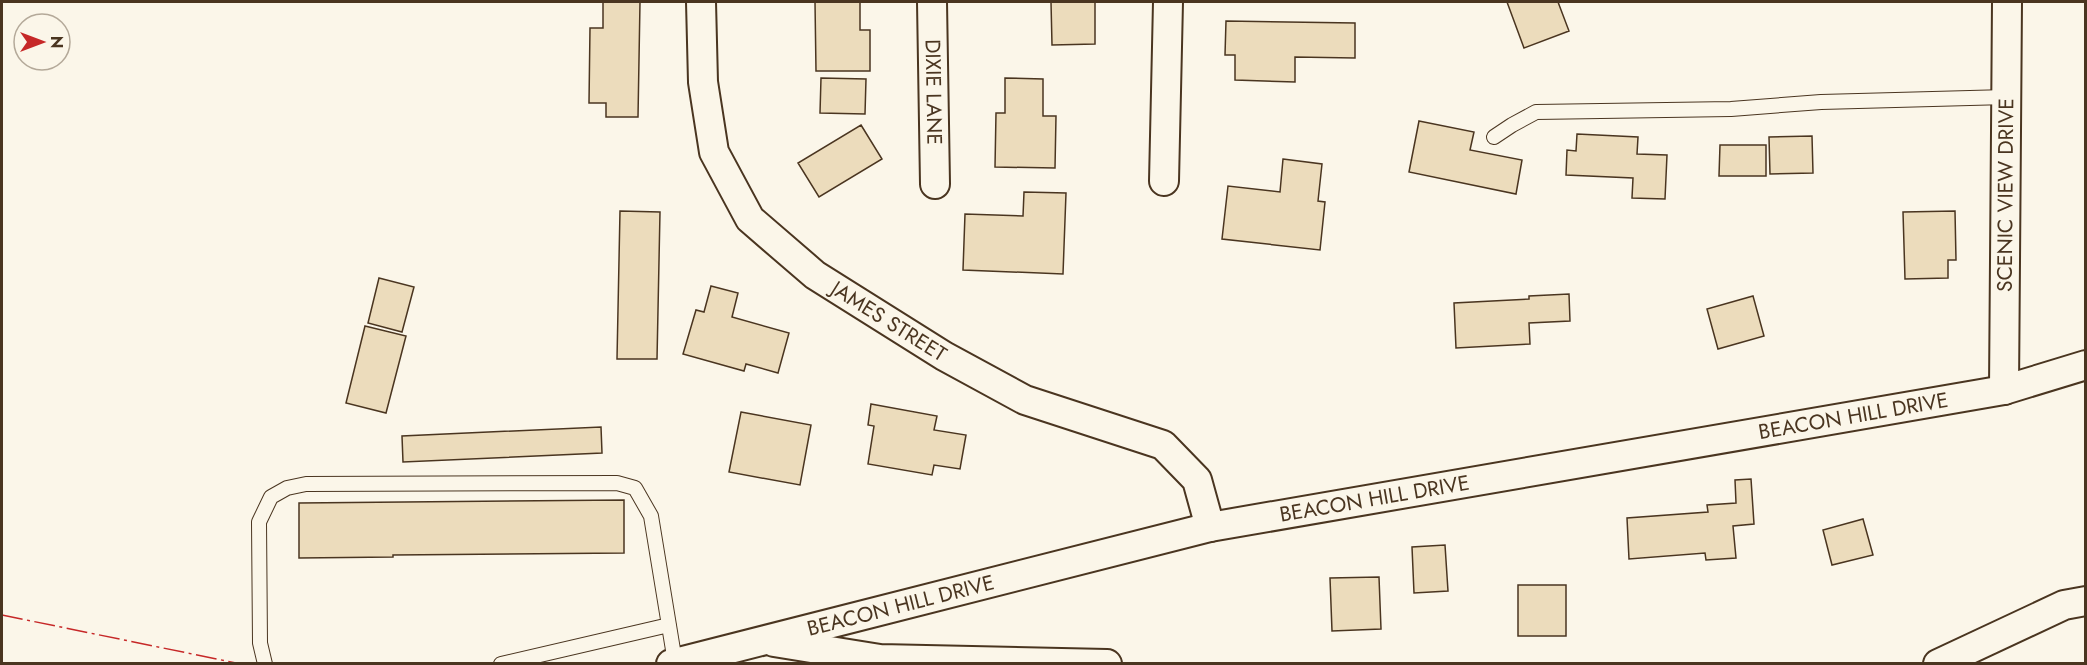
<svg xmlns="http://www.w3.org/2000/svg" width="2087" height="665" viewBox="0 0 2087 665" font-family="Jost,sans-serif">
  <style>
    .building { fill: #ecdcbc; stroke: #4a3520; stroke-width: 1.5 }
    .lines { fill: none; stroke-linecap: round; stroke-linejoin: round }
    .lane-casing { stroke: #4a3520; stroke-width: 16 }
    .street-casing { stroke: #4a3520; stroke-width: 32 }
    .lane { stroke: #fbf6e9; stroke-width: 14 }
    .street { stroke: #fbf6e9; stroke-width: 28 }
    .power { stroke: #c62828; stroke-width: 1.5; stroke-dasharray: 21 4.5 3 4.5; stroke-linecap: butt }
    .labels { text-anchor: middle; stroke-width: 4.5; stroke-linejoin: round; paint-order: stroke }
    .street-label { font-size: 21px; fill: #4a3520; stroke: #fbf6e9 }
  </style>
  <rect width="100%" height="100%" fill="#fbf6e9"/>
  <path class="building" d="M603,2H640L638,117H606V103H589L590,28H603Z
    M815,2H860V30H870V71H816Z
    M1051,2H1095V44L1052,45Z
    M1507,2H1558L1569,31L1524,48Z
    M1226,21L1355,23V58L1295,57V82L1235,80V55H1225Z
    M821,78L866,79L865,114L820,113Z
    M1005,78L1043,79V116H1056L1055,168L995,167L996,113H1005Z
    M1419,121L1474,132L1470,150L1522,160L1516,194L1409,172Z
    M861,125L882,159L819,197L798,163Z
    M1577,134L1638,137L1637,154L1667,155L1665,199L1632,198L1633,178L1566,175L1567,150L1576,151Z
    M1812,136L1813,173L1770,174L1769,137Z
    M1720,145H1766V176H1719Z
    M1283,159L1322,164L1318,201L1325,202L1320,250L1222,239L1228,186L1280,192Z
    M1024,192L1066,193L1063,274L963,270L965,214L1023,216Z
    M620,211L660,212L657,359H617Z
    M1955,211L1956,260H1948V278L1905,279L1903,212Z
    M379,278L414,287L402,332L368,323Z
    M711,286L738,293L732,317L789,333L778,373L746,364L744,371L683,354L696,310L704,312Z
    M1569,294L1570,321L1529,323L1530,344L1456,348L1454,303L1529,299V296Z
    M1753,296L1764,336L1718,349L1707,309Z
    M365,326L406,336L386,413L346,403Z
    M871,404L937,416L934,430L966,435L960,469L934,465L932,475L868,464L874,426L868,425Z
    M741,412L811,425L800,485L729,472Z
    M601,427L602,453L403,462L402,436Z
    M1751,479L1754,524L1733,526L1736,558L1706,560L1705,553L1629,559L1627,518L1708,512L1707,505L1736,503L1735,480Z
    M624,500V553L393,555V557L299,558V503Z
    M1863,519L1873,555L1832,565L1823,530Z
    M1445,545L1448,591L1414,593L1412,547Z
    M1379,577L1381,629L1332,631L1330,578Z
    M1518,585H1566V636H1518Z"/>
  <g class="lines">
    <defs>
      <path id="lane" d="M1494,137L1512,125L1536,112L1731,109L1821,102L2007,97
        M265,664L260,643L259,522L271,497L287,488L306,484L617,483L635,488L651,516L675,662
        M501,664L669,625"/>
      <g id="street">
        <path id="s1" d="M701,2L703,82L714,152L750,219L815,275L944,356L1025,400L1163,445L1197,480L1210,527"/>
        <path id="s2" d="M932,2L935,184"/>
        <path d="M1164,181L1168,2"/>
        <path id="s3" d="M2004,390L2007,2"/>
        <path d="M774,642L880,659L1107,664"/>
        <path id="s4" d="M671,664L1210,527L2004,390L2086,365"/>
        <path d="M1938,664L2064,605L2086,601"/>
      </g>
    </defs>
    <use href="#lane" class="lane-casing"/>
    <use href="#street" class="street-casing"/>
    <use href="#lane" class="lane"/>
    <use href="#street" class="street"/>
    <path class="power" d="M2,615L241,664"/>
  </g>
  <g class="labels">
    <g class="street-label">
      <text dy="7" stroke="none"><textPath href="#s2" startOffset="90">DIXIE LANE</textPath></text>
      <text dy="7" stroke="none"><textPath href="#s3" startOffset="195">SCENIC VIEW DRIVE</textPath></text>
      <text dy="7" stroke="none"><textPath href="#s1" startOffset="400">JAMES STREET</textPath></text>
      <text dy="7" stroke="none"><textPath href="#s4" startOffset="1209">BEACON HILL DRIVE</textPath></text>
      <text dy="7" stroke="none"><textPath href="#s4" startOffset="723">BEACON HILL DRIVE</textPath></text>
      <text dy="7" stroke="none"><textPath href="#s4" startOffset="237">BEACON HILL DRIVE</textPath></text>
    </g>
  </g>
  <rect width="2087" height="665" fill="none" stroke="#4a3520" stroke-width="6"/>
  <g transform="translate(42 42) rotate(90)"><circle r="28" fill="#fbf6e9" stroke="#b4a999" stroke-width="1.5"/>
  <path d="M0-4.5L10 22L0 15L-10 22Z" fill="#c62828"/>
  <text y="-9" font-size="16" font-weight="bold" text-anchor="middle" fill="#4a3520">N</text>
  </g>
</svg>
